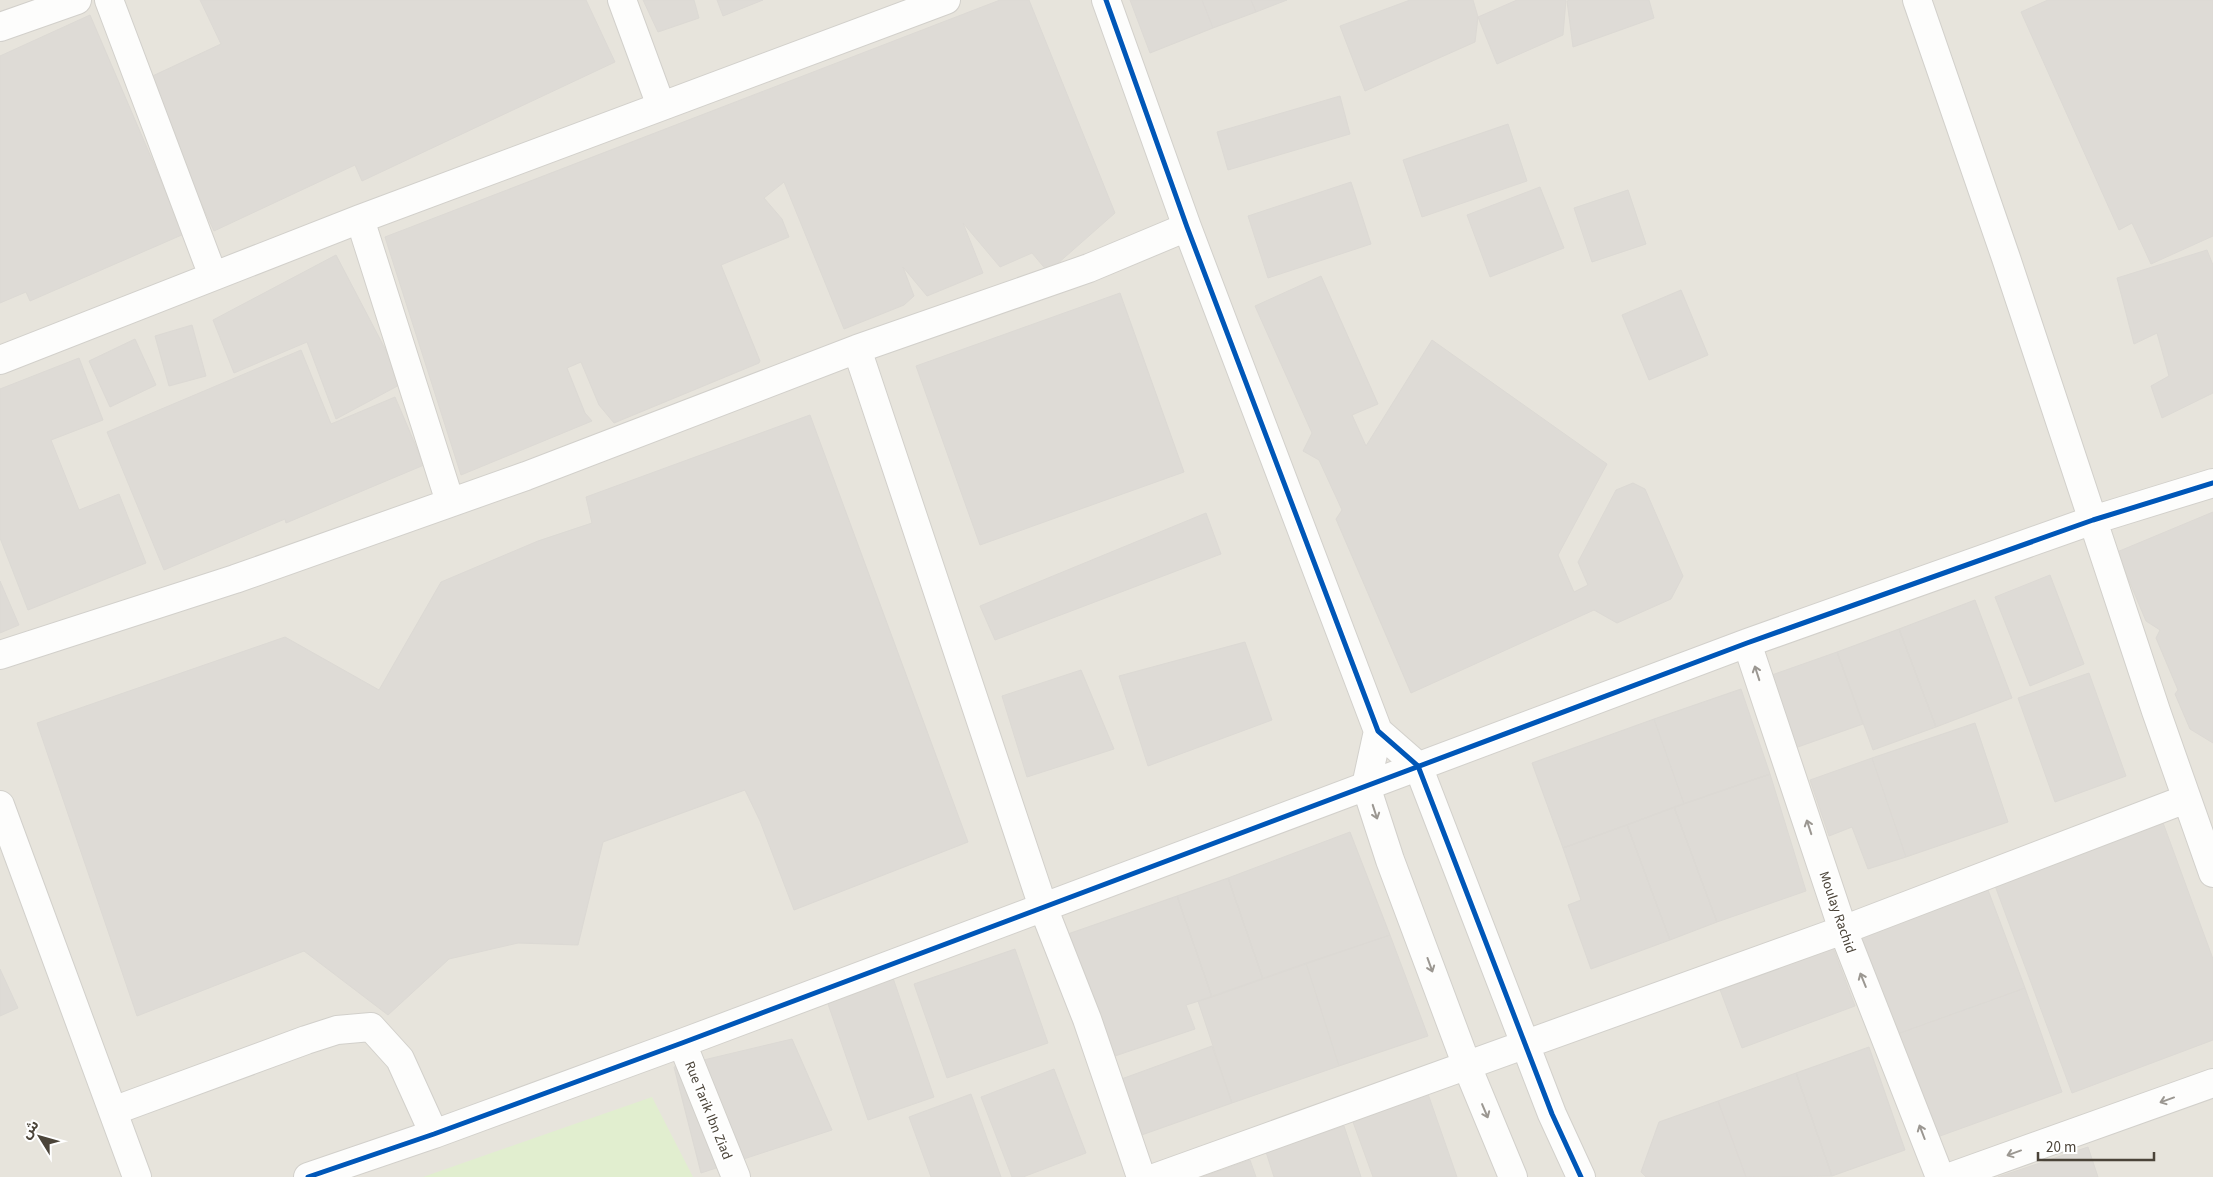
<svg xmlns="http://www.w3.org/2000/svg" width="2213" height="1177" viewBox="0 0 2213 1177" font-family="'Source Sans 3','Noto Sans Arabic',sans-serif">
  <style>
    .residential { fill: #e7e4dc }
    .green { fill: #e1eecf }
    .building { fill: #dedbd6; stroke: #dcd9d4 }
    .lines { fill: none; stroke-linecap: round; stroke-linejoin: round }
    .minor-casing { stroke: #d2d0cb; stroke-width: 30 }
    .minor { stroke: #fdfdfc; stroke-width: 28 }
    .cycleway-casing { stroke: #fff; stroke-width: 8 }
    .cycleway { stroke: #0057b8; stroke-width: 5 }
    .oneway { stroke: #9b9791 }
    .labels { text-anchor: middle; stroke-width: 4; stroke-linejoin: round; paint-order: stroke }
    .street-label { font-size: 14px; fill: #4b4439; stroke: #fff }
  </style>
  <rect width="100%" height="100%" fill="#f4f2ee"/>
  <path class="residential" d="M0,0H2213V1177H0Z"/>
  <path class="green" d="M652,1097L693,1177H423Z"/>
  <path class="building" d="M200,0H586L615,62L362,181L355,165L214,231L144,80L221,44Z
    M643,0H694L699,18L658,32Z
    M717,0H763L723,16Z
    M1000,0H1029L1115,213L1048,272L1032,253L1000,267L963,223L983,273L927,296L903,267L914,296L904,305L844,329L784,182L764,198L782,219L789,237L721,265L760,361L759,363L614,423L599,405L581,362L567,368L585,413L592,421L461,475L385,237Z
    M1130,0H1202L1213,28L1150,53Z
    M1202,0H1251L1256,12L1213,28Z
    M1251,0H1287L1256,12Z
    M1410,0H1473L1478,17L1475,42L1365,91L1340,26Z
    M1517,0H1566L1563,35L1497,64L1478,17Z
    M1570,0H1649L1654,18L1573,47L1567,1Z
    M2048,0H2213V236L2151,264L2132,223L2119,230L2021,12Z
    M90,15L184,234L30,301L26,292L0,303V56Z
    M1340,96L1350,134L1228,170L1217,132Z
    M1508,124L1527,181L1422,217L1403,160Z
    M1351,182L1371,244L1268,278L1248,216Z
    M1540,187L1564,248L1490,277L1467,215Z
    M1628,190L1646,244L1592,262L1574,208Z
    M2207,250L2213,265V393L2162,418L2151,386L2169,376L2157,333L2134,344L2117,278Z
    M336,255L403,383L336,419L307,342L234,373L213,320Z
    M1321,276L1378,404L1352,415L1366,446L1432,340L1607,464L1558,555L1574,592L1588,585L1578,562L1616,490L1633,483L1645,489L1683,576L1671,599L1617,623L1594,610L1411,693L1336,519L1342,510L1319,460L1303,451L1312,433L1255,306Z
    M1681,290L1708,355L1649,380L1622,315Z
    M1120,293L1184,472L980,545L916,366Z
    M192,325L206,376L169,386L155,336Z
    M135,339L156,385L110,407L89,361Z
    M301,350L331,424L395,397L424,465L286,523L285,519L164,570L107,432Z
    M79,358L103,420L51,440L79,510L119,494L146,563L28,610L0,538V389Z
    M810,415L968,842L794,910L760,821L745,790L603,842L578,945L518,943L449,959L388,1015L304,951L137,1016L37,723L285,637L379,690L441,582L538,541L592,523L586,497Z
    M2213,512V743L2190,729L2175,694L2178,690L2156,638L2160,630L2146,621L2117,552Z
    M1206,513L1221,554L995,640L980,606Z
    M2050,575L2084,664L2030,686L1995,597Z
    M0,581L19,625L0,633Z
    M1975,600L2012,698L1936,727L1899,629Z
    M1899,629L1936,727L1873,750L1837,652Z
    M1245,642L1272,720L1148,766L1119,676Z
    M1837,652L1863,724L1795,748L1769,676Z
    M1081,670L1114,749L1027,777L1002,696Z
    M2089,673L2126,776L2055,802L2018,698Z
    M1741,689L1770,774L1684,804L1654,719Z
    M1654,719L1684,804L1563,848L1532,763Z
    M1975,723L2008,822L1906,857L1872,758Z
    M1872,758L1906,857L1868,869L1852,827L1829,836L1810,780Z
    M1770,774L1806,891L1717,922L1674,807Z
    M1674,807L1717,922L1670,940L1627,825Z
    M2162,820L2213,959V1040L2072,1093L1994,883Z
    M1627,825L1670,940L1591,969L1568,905L1581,900L1563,848Z
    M1350,832L1390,935L1263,979L1228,878Z
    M1228,878L1263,979L1212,997L1177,896Z
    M1988,890L2025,988L1892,1036L1857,937Z
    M1177,896L1212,997L1186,1005L1195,1029L1106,1059L1065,935Z
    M1390,935L1428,1036L1339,1066L1306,963Z
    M1832,945L1855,1006L1742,1048L1719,987Z
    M1015,949L1048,1043L947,1078L914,984Z
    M1306,963L1339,1066L1232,1103L1198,1001Z
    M0,969L18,1008L0,1016Z
    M893,978L934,1097L868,1120L827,1001Z
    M2025,988L2062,1092L1929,1140L1892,1036Z
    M792,1039L832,1130L701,1173L674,1067Z
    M1212,1046L1232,1103L1136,1137L1116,1081Z
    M1869,1047L1905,1150L1832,1176L1796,1073Z
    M1054,1069L1086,1153L1023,1177H1012L981,1097Z
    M1796,1073L1832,1176L1746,1177L1718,1101Z
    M971,1094L1001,1177H931L909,1117Z
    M1428,1094L1457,1177H1373L1353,1122Z
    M1718,1101L1746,1177H1646L1641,1172L1659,1122Z
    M1344,1126L1361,1177H1274L1266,1152Z
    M2088,1147L2098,1177H1998Z
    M1250,1160L1256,1177H1202Z"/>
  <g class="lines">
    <defs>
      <path id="minor" d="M109,0L213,276
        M622,0L661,106
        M1106,0L1187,227L1378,731L1418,766L1552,1114L1581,1177
        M1917,0L2006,258L2156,711L2213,873
        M0,27L77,0
        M360,219L450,502
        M857,349L1043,907L1087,1019L1141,1177
        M0,360L360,219L946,0
        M1747,643L1843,930L1940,1177
        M0,655L235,579L526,476L857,349L1089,268L1187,227
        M1378,731L1366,786L1390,860L1467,1066L1513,1177
        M0,805L137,1177
        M682,1043L736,1177
        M113,1111L306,1040L337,1030L371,1027L400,1059L434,1134
        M308,1177L434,1134L682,1043L1747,643L2093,520L2213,483
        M1157,1177L1843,930L2186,799
        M1950,1177L2213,1083"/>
    </defs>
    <use href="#minor" class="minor-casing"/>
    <use href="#minor" class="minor"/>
    <defs>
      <path id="cycleway" d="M1106,0L1187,227L1378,731L1418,766L1552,1114L1581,1177
        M308,1177L434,1134L682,1043L1747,643L2093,520L2213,483"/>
    </defs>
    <use href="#cycleway" class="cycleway-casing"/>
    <use href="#cycleway" class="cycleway"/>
  </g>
  <defs><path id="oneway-shaft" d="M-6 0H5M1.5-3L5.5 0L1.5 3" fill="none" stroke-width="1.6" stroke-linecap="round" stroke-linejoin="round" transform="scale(1.25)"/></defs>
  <g class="oneway">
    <use href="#oneway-shaft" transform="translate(1757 673) rotate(-108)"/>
    <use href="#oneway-shaft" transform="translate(1375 812) rotate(72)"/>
    <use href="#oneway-shaft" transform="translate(1809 827) rotate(-108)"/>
    <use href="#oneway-shaft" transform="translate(1430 965) rotate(70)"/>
    <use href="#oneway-shaft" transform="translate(1863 980) rotate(-112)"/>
    <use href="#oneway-shaft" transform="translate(2167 1100) rotate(160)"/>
    <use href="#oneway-shaft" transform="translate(1485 1111) rotate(67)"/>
    <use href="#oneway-shaft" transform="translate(1922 1132) rotate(-111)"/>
    <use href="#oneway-shaft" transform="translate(2014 1153) rotate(160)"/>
  </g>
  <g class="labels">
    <g class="street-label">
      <text transform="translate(1838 912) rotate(71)" y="5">Moulay Rachid</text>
      <text transform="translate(709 1110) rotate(68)" y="5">Rue Tarik Ibn Ziad</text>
    </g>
  </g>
  <g transform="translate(40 1137) rotate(307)" stroke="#ffffff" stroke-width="4" paint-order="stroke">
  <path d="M0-4L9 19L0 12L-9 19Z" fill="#4b4439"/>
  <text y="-8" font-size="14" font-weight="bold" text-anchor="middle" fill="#4b4439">ش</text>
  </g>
  <path d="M2038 1152v8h116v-8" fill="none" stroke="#4b4439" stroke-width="2.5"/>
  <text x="2046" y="1152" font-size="15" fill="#4b4439" stroke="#ffffff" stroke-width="4" paint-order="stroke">20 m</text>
</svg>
